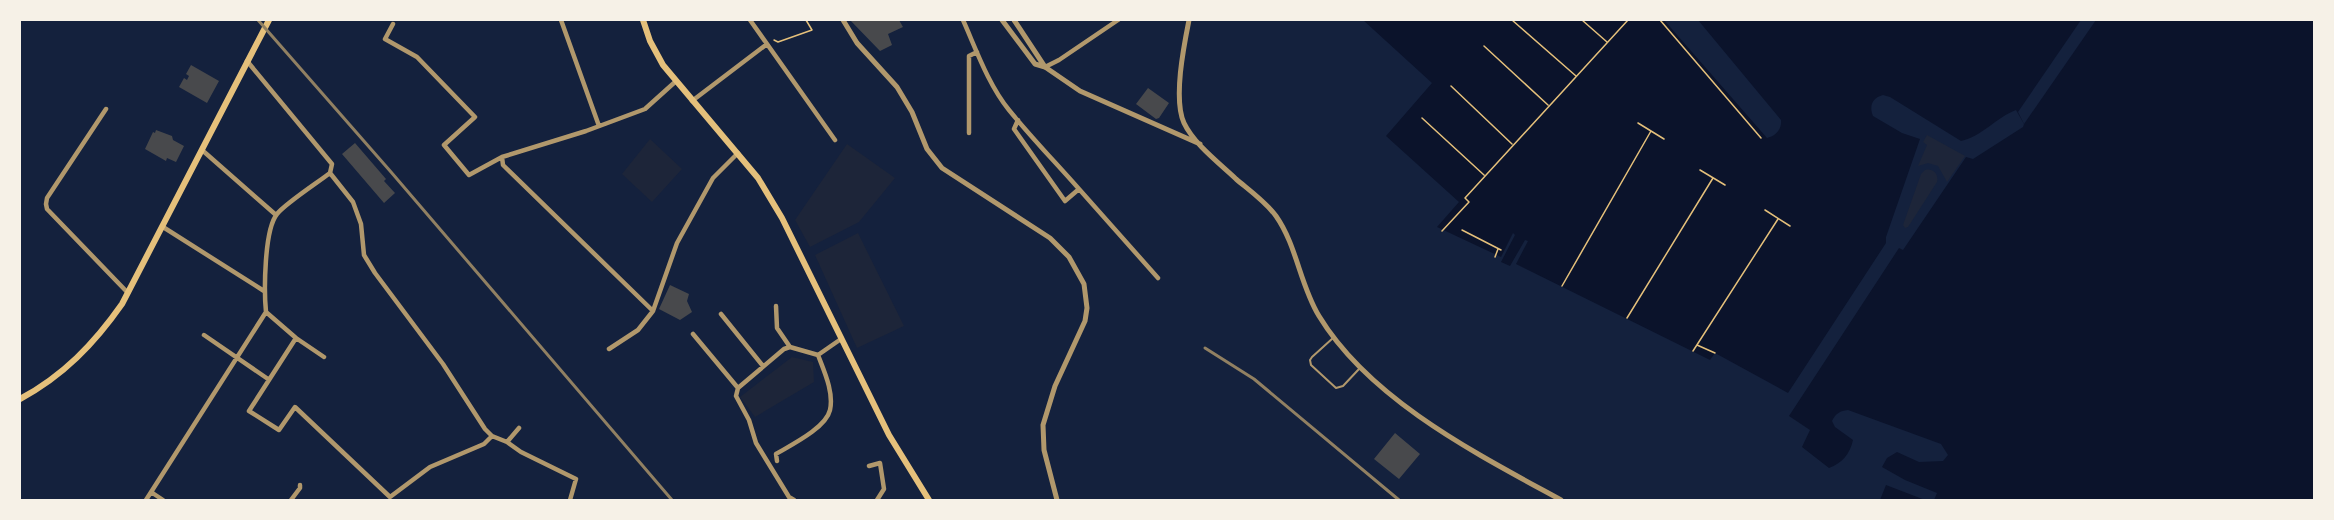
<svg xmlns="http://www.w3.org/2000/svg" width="2334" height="520" viewBox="0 0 2334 520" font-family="'IBM Plex Serif',serif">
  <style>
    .green { fill: #1d2539 }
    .water { fill: #0b132b }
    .pier { fill: #14213d }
    .building { fill: #48494c }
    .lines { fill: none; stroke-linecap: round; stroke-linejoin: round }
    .path { stroke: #e5c07b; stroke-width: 1.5 }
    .service { stroke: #b1986c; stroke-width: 2 }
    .minor { stroke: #b1986c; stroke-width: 4.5 }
    .tertiary { stroke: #b1986c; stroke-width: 5 }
    .secondary { stroke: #e5c07b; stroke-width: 6 }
    .rail { stroke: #918062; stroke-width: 3 }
  </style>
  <rect width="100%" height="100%" fill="#14213d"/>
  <path class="green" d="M1927,135L1965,156L1947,182L1938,166L1928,163L1918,166L1927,145L1923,142Z
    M650,139L682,169L652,202L622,174Z
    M847,144L895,178L859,222L810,247L795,220Z
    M1925,170C1933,168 1939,174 1937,182L1908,227L1905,228L1903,225L1921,174Z
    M858,233L904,326L857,348L815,255Z
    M792,357L813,362L814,382L755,417L740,397Z"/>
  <path class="water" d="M1363,20H1664L1767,138C1776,136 1782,129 1781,120L1698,20H2314V500H1934L1937,493L1905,480L1882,467L1887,458L1897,452L1919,462L1943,461L1948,455L1941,444L1848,410C1840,411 1836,413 1832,421L1835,427L1853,440C1850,454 1842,463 1829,468L1802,447L1810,430L1789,416L1899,248L1903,250L1966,157L1973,159L2023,127L2024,124L2016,110C1997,117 1981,137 1961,141L1890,97L1883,95C1872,98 1869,106 1873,116L1902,133L1920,139L1886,237V243L1788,393L1715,353L1710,360L1516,264L1528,241L1525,240L1510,266L1501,262L1515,235L1513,233L1501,257L1437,227L1459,202L1386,136L1432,83Z
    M1886,485L1925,500H1880Z"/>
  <path class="pier" d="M2081,20H2096L2024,124L2018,112Z"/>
  <path class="building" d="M850,20H899L903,27L888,34L892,45L880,51Z
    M191,65L219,81L207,103L179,87L184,78L187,80L189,76L186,74Z
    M1148,88L1169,103L1159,118L1156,119L1136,104Z
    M156,130L172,136L173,140L184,146L176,162L167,158L166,161L145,149L153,132L155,133Z
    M355,143L386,179L384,181L395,193L384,203L342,154Z
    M670,285L689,294L687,301L692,312L680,320L659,309Z
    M1395,433L1420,454L1399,479L1374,459Z"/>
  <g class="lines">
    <path class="path" d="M1512,20L1576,76
      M1582,20L1607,42
      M1660,20L1761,138
      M774,40L778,42L812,30L806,20
      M1484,46L1548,105
      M1451,86L1512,144
      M1422,118L1484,175
      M1638,123L1664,139
      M1700,170L1725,185
      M1765,210L1790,226
      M1462,230L1501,250
      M1442,231L1469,202L1465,198L1628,20
      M1495,257L1498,249
      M1562,286L1651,131
      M1627,318L1713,178
      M1697,345L1715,353
      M1693,351L1778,219"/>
    <path class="service" d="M1333,338L1312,357L1310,360L1311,365L1336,388L1343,386L1359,369"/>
    <path class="minor" d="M561,20L599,126
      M750,20L835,140
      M963,20C976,49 988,84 1009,110C1031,137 1056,163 1079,189L1065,201L1014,129L1018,120
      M393,24L385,39L417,57L475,117L444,145L469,175L502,157L586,131L645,109L675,82
      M247,61L332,164L330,173
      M1045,67L1059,60L1118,20
      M692,101L767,44
      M106,109L47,198L46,204L47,209L128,293
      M969,133V56L977,52
      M202,150L276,215
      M502,157L503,165L653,311
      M330,173L353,202L361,224L364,255L375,273L443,364L485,429L492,436L507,442L521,452L576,479L570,500
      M1079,189L1158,278
      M163,227L264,291
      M776,306L777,328L790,347
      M266,312L296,338L249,411L279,430L295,407L390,497L430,467L484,444L492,436
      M721,314L763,366
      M693,334L738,388
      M204,335L268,379
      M296,338L324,357
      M609,349L638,330L653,311L677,243L713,178L738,153
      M507,442L519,428
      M777,461L776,454C791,445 826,428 830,410C834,392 824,371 818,355L841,339
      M869,466L880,463L884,489L877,500
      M151,492L163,500
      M146,500L266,312C264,292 264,230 277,214C286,203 317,183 330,173
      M291,500L300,488V485
      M794,500L789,497L756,443L749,420L736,396L738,388L784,349L790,347L818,355"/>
    <path class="tertiary" d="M843,20L857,43L897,87L912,112L927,149L942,168L1050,238L1069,257L1084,284L1087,308L1085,321L1055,386L1043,425L1044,450L1057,500
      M1002,20L1035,64L1045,67L1080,91L1200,144
      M1014,20L1045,67
      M1189,20C1184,45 1173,99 1184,123C1194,144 1219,163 1236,179C1249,190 1266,202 1276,216C1297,246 1300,285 1319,316C1370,400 1477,454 1561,500"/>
    <path class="secondary" d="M643,20L650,41L663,65L758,178L782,218L889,435L929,500
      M20,399C63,376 94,344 122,304L269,20"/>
    <path class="rail" d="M258,20L391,172L672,500
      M1205,348L1254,379L1399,500"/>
  </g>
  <rect width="2334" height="520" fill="none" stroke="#f6f1e7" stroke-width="42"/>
</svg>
